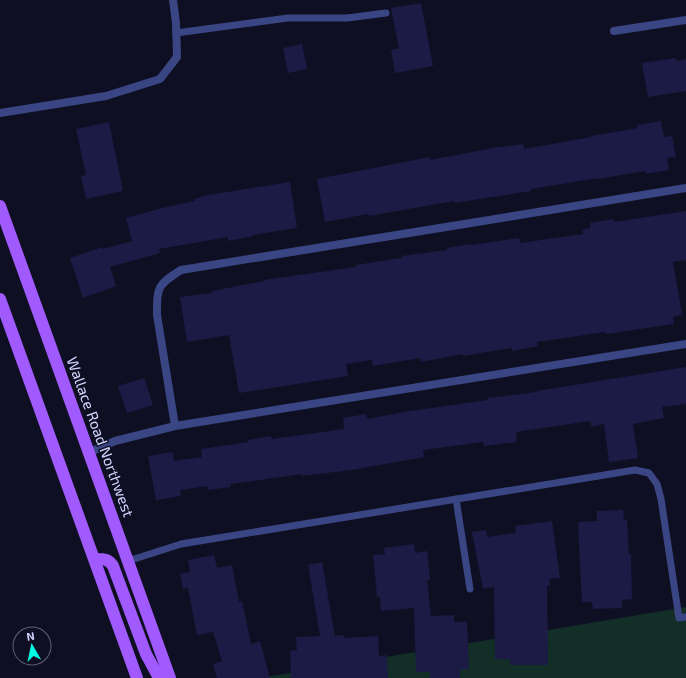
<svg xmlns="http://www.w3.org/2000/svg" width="686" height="678" viewBox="0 0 686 678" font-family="'Exo 2',sans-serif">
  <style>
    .green { fill: #122e27 }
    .building { fill: #1b1b45 }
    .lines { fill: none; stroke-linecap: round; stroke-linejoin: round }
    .lane { stroke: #3a4683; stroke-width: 7 }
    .street { stroke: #3a4683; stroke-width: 8 }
    .primary { stroke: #a05afd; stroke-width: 12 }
    .labels { text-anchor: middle; stroke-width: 3; stroke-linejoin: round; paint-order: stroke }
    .street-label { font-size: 15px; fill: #d2d6ff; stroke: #0f0f24 }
  </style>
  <rect width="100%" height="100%" fill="#0f0f24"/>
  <path class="green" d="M686,607V678H260Z"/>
  <path class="building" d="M421,3L433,66L395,73L391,50L399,48L391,8Z
    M302,44L307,69L288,73L283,48Z
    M676,58L677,61L686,59V91L648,97L642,63Z
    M661,121L664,137L672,136L676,157L667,158L669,170L646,174L645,171L598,179V178L531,189V191L454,203V201L369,216L368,214L325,222L317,179L430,157V160L493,148L523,144L524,149L591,137V136L638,128L637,125Z
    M109,122L123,191L86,199L81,176L86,175L76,129Z
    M290,182L297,228L252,235L253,236L228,241V237L159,249L160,253L110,267L116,286L83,298L70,258L103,247V249L132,241L126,218L166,207L195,201L194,199L208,195Z
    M686,211V260L673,262L682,315L673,317L674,324L606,334L605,332L537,342L538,346L512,351V348L463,356V354L421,362L420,358L373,366L372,360L346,364L348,376L239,393L229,335L187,342L180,297L213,293L212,291L264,281V280L356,267V265L402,258V256L447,250V248L470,244L471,245L519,238L520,243L583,234L582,230L590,228V223L613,219L614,222Z
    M686,367V404L662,407L664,418L633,424L638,458L609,462L604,424L591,427L590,421L516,432L517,442L484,446L483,442L423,450L424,457L351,470L302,476V474L230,484L231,487L208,490L207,486L180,490L181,496L156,500L148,456L173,452L174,461L202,457L201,449L248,442V440L271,436L272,439L344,429L343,418L366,414L367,419L410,411L488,400V398L537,392V391Z
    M144,378L153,405L127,413L118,386Z
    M623,510L624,520H627L629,554H631L632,599L622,600V608L593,609L592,602H582L578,522L597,521V511Z
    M552,521L560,578L549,579L550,585L547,586L548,665H510V659H495L494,587L483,589L472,532L486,530L487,537L516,533L515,526Z
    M414,544L415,553L427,551L430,580H427L431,616L454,615V622H467L469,669L460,670V678H430V672H416L414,608L381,611L380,597H377L373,555L385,554L384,548Z
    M214,555L217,568L232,565L239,602L242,601L251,644L260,641L270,678H217L213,664L222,661L213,632L197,635L188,588L183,589L180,574L190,572L188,560Z
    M322,562L335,636L344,635V638L378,636L379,656L387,655L388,678H291L290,651L297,650L296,637L320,636L308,565Z"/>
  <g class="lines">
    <path class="lane" d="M176,33L288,18H347L386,13
      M456,499L470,589
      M128,561L181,544L635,470L649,473L657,484L661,499L679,618L686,617"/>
    <path class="street" d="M614,31L686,20
      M0,113L106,96L160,79L177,57L176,23L173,0
      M175,426L157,315C157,287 157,285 181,270L686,188
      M88,453L115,441L175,426L686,344"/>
    <path class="primary" d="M0,206L170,678
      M0,299L137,678
      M94,559C102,559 108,558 113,566L146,654L159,678"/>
  </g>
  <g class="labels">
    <g class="street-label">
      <text transform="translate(100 437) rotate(70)" y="5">Wallace Road Northwest</text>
    </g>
  </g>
  <g transform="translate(32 646) rotate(351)"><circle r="19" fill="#0f0f24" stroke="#5d5f7c"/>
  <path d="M0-3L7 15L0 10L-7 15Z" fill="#02fae2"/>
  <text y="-6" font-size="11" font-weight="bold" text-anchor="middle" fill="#d2d6ff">N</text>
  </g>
</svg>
